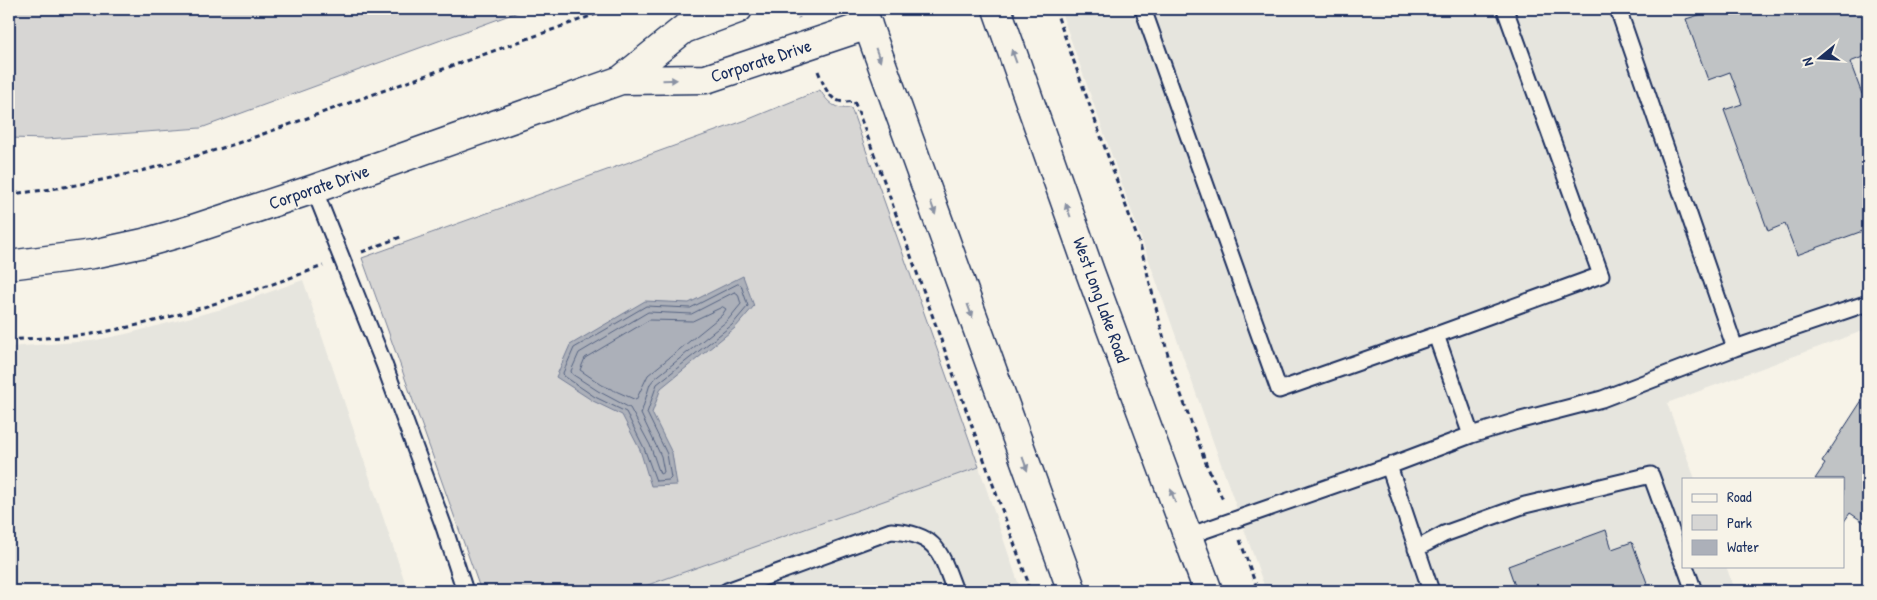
<svg xmlns="http://www.w3.org/2000/svg" width="1877" height="600" viewBox="0 0 1877 600" font-family="'Patrick Hand',sans-serif">
  <style>
    .built { fill: #e6e5de }
    .green { fill: #d7d6d4; stroke: #798299 }
    .water { fill: #acb0b9; stroke: #727c95 }
    .lines { fill: none; stroke-linecap: round; stroke-linejoin: round }
    .shore { stroke: #556382; stroke-width: 1 }
    .building { fill: #c0c3c5; stroke: #1b2f5e }
    .lane-casing { stroke: #1b2f5e; stroke-width: 19 }
    .secondary-casing { stroke: #1b2f5e; stroke-width: 31 }
    .path { stroke: #1b2f5e; stroke-width: 3; stroke-dasharray: 5 4; stroke-linecap: butt }
    .lane { stroke: #f7f3e8; stroke-width: 15 }
    .secondary { stroke: #f7f3e8; stroke-width: 28 }
    .oneway { fill: #8991a3 }
    .labels { text-anchor: middle; stroke-width: 4; stroke-linejoin: round; paint-order: stroke }
    .street-label { font-size: 18px; fill: #1b2f5e; stroke: #f7f3e8 }
  </style>
  <rect width="100%" height="100%" fill="#f7f3e8"/>
  <filter id="ink" filterUnits="userSpaceOnUse"><feTurbulence type="fractalNoise" baseFrequency=".02" numOctaves="2"/><feDisplacementMap in="SourceGraphic" scale="10" xChannelSelector="R" yChannelSelector="G"/><feConvolveMatrix kernelMatrix="1 2 1 2 8 2 1 2 1" color-interpolation-filters="sRGB"/></filter>
  <g filter="url(#ink)">
    <path class="built" d="M1060,9H1868V329L1667,403L1695,479H1683V566H1726L1735,591H1266Z
      M303,280L408,591H9V347L91,341L126,334L222,309Z
      M979,467L1021,591H631Z"/>
    <path class="green" d="M9,9H526L201,128L47,139L9,138Z
      M820,90C828,103 835,110 851,108L979,467L631,591H481L362,258L749,119Z"/>
    <path class="water" d="M743,276L754,306L735,328L661,388L652,413L672,453L677,485L651,486L640,450L622,415L593,401L556,377L570,345L645,301L689,303Z"/>
    <g class="lines">
      <path class="shore" d="M738,284L741,285L748,306L732,325L657,384L647,413L667,454L671,478L669,480L656,481L644,448L626,412L595,397L564,376L563,373L574,348L646,306L690,308Z
        M735,292L738,294L741,304L727,321L654,379L650,384L641,414L661,456L664,472L660,474L650,445L630,408L598,391L572,374L571,371L579,353L648,312L691,314Z
        M723,307L726,309L722,315L648,375L636,400L602,385L580,370L585,358L649,320L692,321Z"/>
    </g>
    <path class="building" d="M1707,9H1868V55L1850,62L1862,94L1868,91V229L1797,255L1785,224L1768,231L1724,110L1742,104L1730,72L1708,80L1686,19L1708,12Z
      M1866,394L1868,395V525L1850,513L1843,523V479H1815L1825,464L1822,462Z
      M1606,530L1612,549L1632,542L1650,591H1501L1515,586L1508,566Z"/>
    <g class="lines">
      <defs>
        <path id="lane" d="M1143,9L1279,390L1436,335L1471,435
          M1618,9L1735,348
          M314,189L384,364L444,527L465,591
          M1436,335L1601,275L1505,9
          M1389,466L1471,435L1517,421L1602,399L1735,348L1868,303
          M1188,536L1389,466L1431,591
          M1416,549L1444,534L1525,505L1651,475L1683,563
          M1685,566L1694,591
          M727,591L891,531C938,534 940,552 955,591"/>
        <path id="secondary" d="M862,9L1072,591
          M997,9L1090,272L1208,591
          M621,80L684,29L738,9
          M9,265L93,254L144,243L190,230L314,189L621,80L706,79L868,25"/>
      </defs>
      <use href="#lane" class="lane-casing"/>
      <use href="#secondary" class="secondary-casing"/>
      <path class="path" d="M796,9L799,18
        M1055,9L1141,248L1171,367L1207,466L1224,502
        M818,71C826,90 830,106 854,101L879,167L1028,582V591
        M9,194C87,187 163,167 238,143L610,9
        M362,252L403,236
        M9,340C34,338 60,338 85,335C167,323 245,294 323,266
        M1240,540L1258,591"/>
      <use href="#lane" class="lane"/>
      <use href="#secondary" class="secondary"/>
    </g>
    <defs><path id="oneway-solid" d="M-6-.8H1V-3.2L6.5 0L1 3.2V.8H-6Z" transform="scale(1.25)"/></defs>
    <g class="oneway">
      <use href="#oneway-solid" transform="translate(878 55) rotate(70)"/>
      <use href="#oneway-solid" transform="translate(1014 56) rotate(-110)"/>
      <use href="#oneway-solid" transform="translate(670 80) rotate(-1)"/>
      <use href="#oneway-solid" transform="translate(933 208) rotate(70)"/>
      <use href="#oneway-solid" transform="translate(1068 210) rotate(-110)"/>
      <use href="#oneway-solid" transform="translate(970 311) rotate(70)"/>
      <use href="#oneway-solid" transform="translate(1025 464) rotate(70)"/>
      <use href="#oneway-solid" transform="translate(1173 496) rotate(-110)"/>
    </g>
  </g>
  <g class="labels">
    <g class="street-label">
      <text transform="translate(761 61) rotate(-18)" y="6">Corporate Drive</text>
      <text transform="translate(319 187) rotate(-19)" y="6">Corporate Drive</text>
      <text transform="translate(1101 300) rotate(70)" y="6">West Long Lake Road</text>
    </g>
  </g>
  <rect width="1877" height="600" fill="none" stroke="#f7f3e8" stroke-width="30"/>
  <rect x="15" y="15" width="1847" height="570" fill="none" stroke="#1b2f5e" stroke-width="2" filter="url(#ink)"/>
  <rect x="1682" y="478" width="162" height="90" fill="#f7f3e8" stroke="#9fa5b1"/>
  <rect x="1692" y="494" width="25" height="8" fill="#f7f3e8" stroke="#9fa5b1"/>
  <text x="1727" y="502" font-size="15" fill="#1b2f5e">Road</text>
  <rect x="1692" y="515" width="25" height="15" fill="#d7d6d4" stroke="#9fa5b1"/>
  <text x="1727" y="528" font-size="15" fill="#1b2f5e">Park</text>
  <rect x="1692" y="540" width="25" height="15" fill="#acb0b9" stroke="#9fa5b1"/>
  <text x="1727" y="552" font-size="15" fill="#1b2f5e">Water</text>
  <g transform="translate(1820 58) rotate(252)" stroke="#f7f3e8" stroke-width="4" paint-order="stroke">
  <path d="M0-4L9 19L0 12L-9 19Z" fill="#1b2f5e"/>
  <text y="-8" font-size="14" font-weight="bold" text-anchor="middle" fill="#1b2f5e">N</text>
  </g>
</svg>
